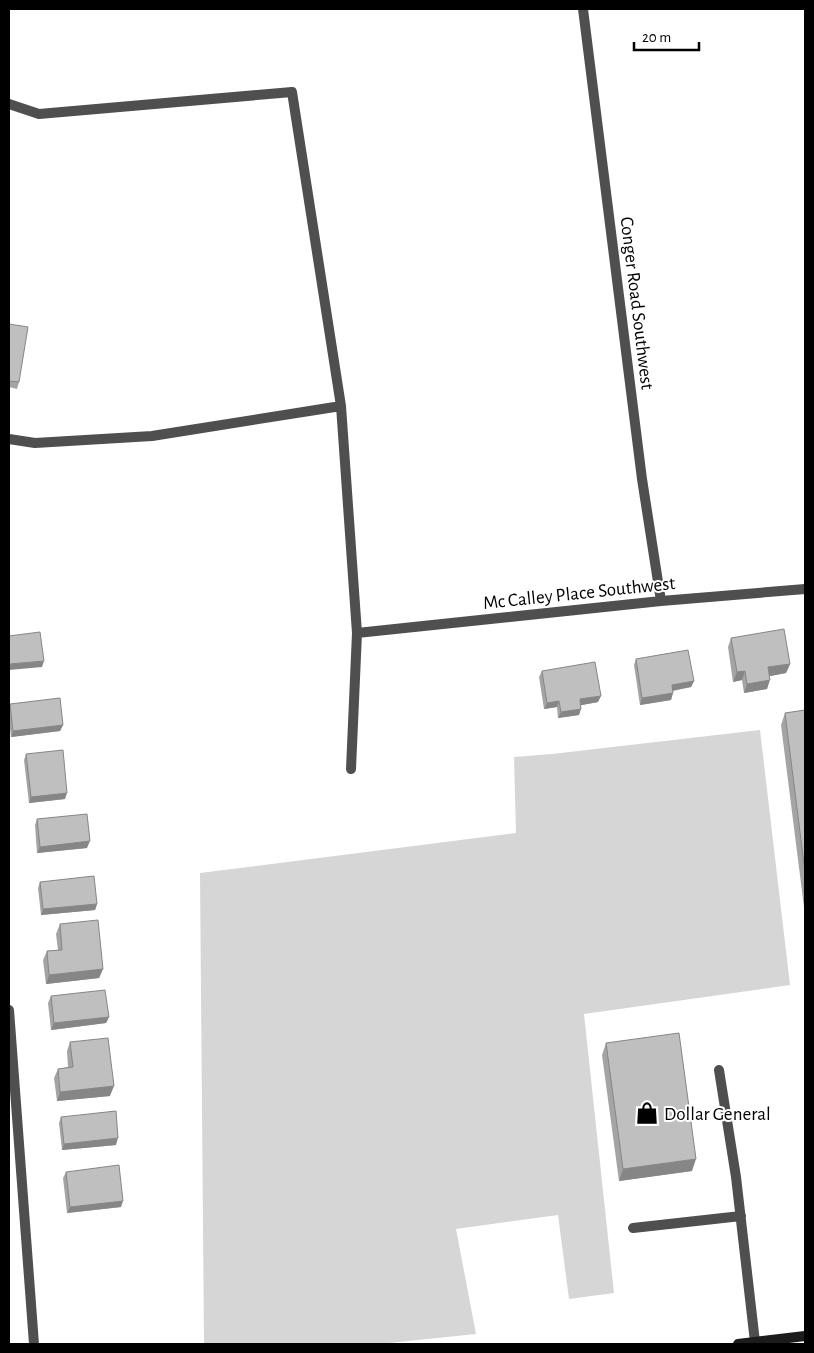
<svg xmlns="http://www.w3.org/2000/svg" width="814" height="1353" viewBox="0 0 814 1353" font-family="'Alegreya Sans',sans-serif">
  <style>
    .green { fill: #d6d6d6 }
    .lines { fill: none; stroke-linecap: round; stroke-linejoin: round }
    .lane { stroke: #4f4f4f; stroke-width: 10 }
    .street { stroke: #4f4f4f; stroke-width: 10 }
    .secondary { stroke: #1c1c1c; stroke-width: 10 }
    .wall { fill: #a4a4a4 }
    .shaded-wall { fill: #868686 }
    .building { fill: #bfbfbf; stroke: #868686 }
    .labels { text-anchor: middle; stroke-width: 4; stroke-linejoin: round; paint-order: stroke }
    .street-label { font-size: 19px; fill: #000; stroke: #fff }
    .poi-label { font-size: 19px; fill: #000; stroke: #fff; text-anchor: start }
  </style>
  <rect width="100%" height="100%" fill="#fff"/>
  <path class="green" d="M760,730L790,985L584,1014L614,1293L569,1299L558,1215L456,1229L476,1334L379,1344H204L200,873L516,833L514,757L552,754Z"/>
  <g class="lines">
    <path class="lane" d="M719,1070L736,1177L755,1342
      M633,1228L741,1216"/>
    <path class="street" d="M583,9L642,479L661,601
      M9,104L39,114L292,92L341,406L357,633L351,769
      M9,439L35,443L152,436L341,406
      M357,633L661,601L805,589
      M9,1010L34,1344"/>
    <path class="secondary" d="M738,1344L805,1336"/>
  </g>
  <path class="wall" d="M9,324L19,382L17,389L9,387Z
    M731,638L790,664L786,673L770,676L767,689L744,693L742,680L733,682L728,647Z
    M636,659L694,681L691,687L673,691L671,700L640,705L634,665Z
    M542,671L598,702L581,705L579,715L558,718L557,707L544,709L539,677Z
    M10,704L63,725L60,731L11,737L9,721V706Z
    M805,710V915L781,725L785,713Z
    M26,754L65,799L29,803L24,760Z
    M37,819L87,848L37,853L35,825Z
    M40,882L97,904L95,910L41,915L38,888Z
    M60,924L103,969L99,978L46,984L43,960L47,951L58,950L56,934Z
    M51,996L109,1017L106,1023L51,1030L48,1003Z
    M70,1042L110,1096L57,1101L54,1078L58,1069L68,1067L67,1051Z
    M606,1043L692,1171L619,1181L602,1055Z
    M61,1117L116,1145L62,1150L59,1123Z
    M66,1172L121,1207L67,1213L63,1178Z"/>
  <path class="shaded-wall" d="M44,661L42,667L9,670V664Z
    M790,664L786,673L765,677L768,667Z
    M745,671L742,680L733,682L737,672Z
    M770,680L767,689L744,693L747,684Z
    M694,681L691,687L669,691L672,685Z
    M673,693L671,700L640,705L642,698Z
    M601,696L598,702L577,706L580,699Z
    M559,701L557,707L544,709L547,703Z
    M581,709L579,715L558,718L561,712Z
    M63,725L60,731L11,737L13,731Z
    M67,793L65,799L29,803L31,797Z
    M90,841L87,848L37,853L40,847Z
    M97,904L95,910L41,915L43,909Z
    M103,969L99,978L46,984L49,975Z
    M109,1017L106,1023L51,1030L54,1023Z
    M114,1086L110,1096L57,1101L60,1092Z
    M118,1138L116,1145L62,1150L64,1144Z
    M696,1159L692,1171L619,1181L623,1169Z
    M123,1201L121,1207L67,1213L70,1207Z"/>
  <path class="building" d="M9,324L28,327L19,382L9,381Z
    M784,629L790,664L768,667L770,680L747,684L745,671L737,672L731,638Z
    M40,632L44,661L9,664V636Z
    M688,650L694,681L672,685L673,693L642,698L636,659Z
    M595,662L601,696L580,699L581,709L561,712L559,701L547,703L542,671Z
    M60,698L63,725L13,731L10,704Z
    M805,710V872L785,713Z
    M63,750L67,793L31,797L26,754Z
    M87,814L90,841L40,847L37,819Z
    M94,876L97,904L43,909L40,882Z
    M98,920L103,969L49,975L47,951L62,950L60,924Z
    M105,990L109,1017L54,1023L51,996Z
    M679,1033L696,1159L623,1169L606,1043Z
    M108,1038L114,1086L60,1092L58,1069L73,1067L70,1042Z
    M116,1111L118,1138L64,1144L61,1117Z
    M119,1165L123,1201L70,1207L66,1172Z"/>
  <defs>
    <symbol id="shop-bare" viewBox="-9 -9 18 18"><path d="M-5-2.5h2.3a2.7 3.5 0 0 1 5.4 0H5L5.5 6h-11ZM-1.5-2.5h3a1.5 2.3 0 0 0-3 0Z" fill="#000" stroke="#fff" stroke-width="2.5" paint-order="stroke"/></symbol>
  </defs>
  <g fill-rule="evenodd">
    <use href="#shop-bare" x="631" y="1097" width="32" height="32"/>
  </g>
  <g class="labels">
    <g class="street-label">
      <text transform="translate(638 303) rotate(83)" y="7">Conger Road Southwest</text>
      <text transform="translate(579 592) rotate(-6)" y="7">Mc Calley Place Southwest</text>
    </g>
    <g class="poi-label">
      <text x="664" y="1120">Dollar General</text>
    </g>
  </g>
  <rect width="814" height="1353" fill="none" stroke="#000000" stroke-width="20"/>
  <path d="M634 42v8h65v-8" fill="none" stroke="#000000" stroke-width="2.5"/>
  <text x="642" y="42" font-size="15" fill="#000000" stroke="#ffffff" stroke-width="4" paint-order="stroke">20 m</text>
</svg>
